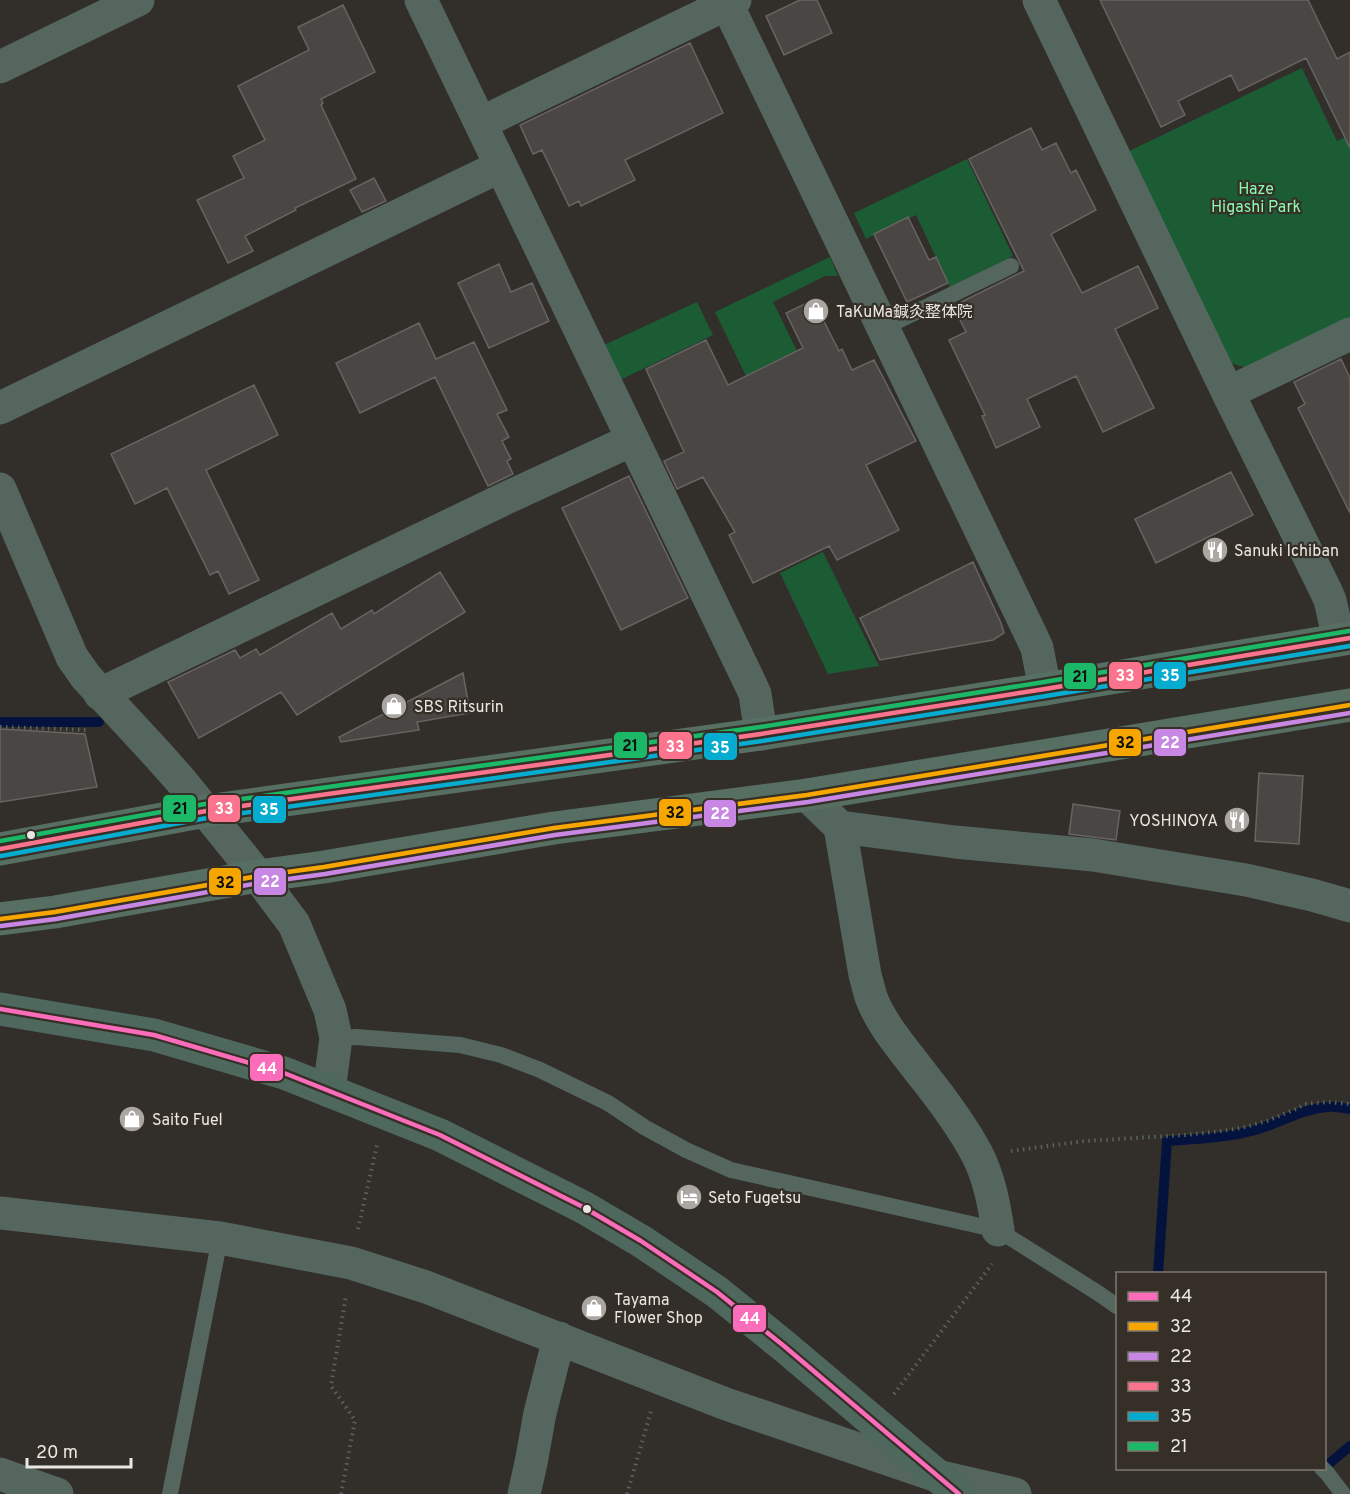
<svg xmlns="http://www.w3.org/2000/svg" width="1350" height="1494" viewBox="0 0 1350 1494" font-family="Overpass,'Noto Sans JP',sans-serif">
  <style>
    .green { fill: #1b5c35 }
    .lines { fill: none; stroke-linecap: round; stroke-linejoin: round }
    .stream { stroke: #04133d; stroke-width: 10 }
    .building { fill: #494643; stroke: #686462; stroke-width: 1.5 }
    .path { stroke: #59645d; stroke-width: 4; stroke-dasharray: 1.5 4.5; stroke-linecap: butt }
    .lane { stroke: #54665d; stroke-width: 16 }
    .street { stroke: #54665d; stroke-width: 33 }
    .secondary { stroke: #4f685d; stroke-width: 33 }
    .highway { stroke: #576e63; stroke-width: 33 }
    .bus-1-casing { stroke: #352f27; stroke-width: 9 }
    .bus-2-casing { stroke: #352f27; stroke-width: 9 }
    .bus-3-casing { stroke: #352f27; stroke-width: 9 }
    .bus-4-casing { stroke: #352f27; stroke-width: 9 }
    .bus-5-casing { stroke: #352f27; stroke-width: 9 }
    .bus-6-casing { stroke: #352f27; stroke-width: 9 }
    .bus-1 { stroke: #fb6dba; stroke-width: 4.5 }
    .bus-2 { stroke: #f7a600; stroke-width: 4.5 }
    .bus-3 { stroke: #c787e3; stroke-width: 4.5 }
    .bus-4 { stroke: #fc738d; stroke-width: 4.5 }
    .bus-5 { stroke: #06acd0; stroke-width: 4.5 }
    .bus-6 { stroke: #1ab867; stroke-width: 4.5 }
    .bus-dot { fill: #ebe7e2; stroke: #352f27; stroke-width: 2 }
    .labels { text-anchor: middle; stroke-width: 4.5; stroke-linejoin: round; paint-order: stroke }
    .park-label { font-size: 16px; fill: #8af9ae; stroke: #352f27 }
    .poi-label { font-size: 16px; fill: #ebe7e2; stroke: #352f27; text-anchor: start }
    .line-badge { stroke: #352f27; stroke-width: 2 }
    .badge-label { font-size: 16px; text-anchor: middle; font-weight: bold; fill: #fff }
    .pale-badge-label { font-size: 16px; text-anchor: middle; font-weight: bold; fill: #111 }
  </style>
  <rect width="100%" height="100%" fill="#322e2a"/>
  <path class="green" d="M1302,68L1337,141L1350,135V318L1246,368L1231,363L1129,151Z
    M967,159L1013,256L950,287L916,215L866,239L854,213Z
    M830,257L838,276H825L773,302L797,351L746,376L715,312Z
    M697,302L713,335L620,380L604,345Z
    M823,552L879,666L828,674L780,573Z"/>
  <g class="lines">
    <path class="stream" d="M0,722H99
      M1158,1274L1167,1141C1196,1139 1227,1138 1255,1130C1280,1123 1301,1109 1327,1107C1334,1106 1342,1108 1350,1109
      M1325,1467L1350,1446"/>
  </g>
  <path class="building" d="M800,0H817L832,33L784,55L766,16Z
    M1100,0H1308L1337,59L1350,52V148L1306,58L1239,91L1231,75L1178,101L1185,115L1161,127Z
    M343,5L375,72L321,99L323,103L321,105L356,179L295,208L296,210L245,236L253,251L228,263L197,200L244,178L233,156L265,140L238,86L309,50L298,27Z
    M690,43L723,113L625,160L635,180L581,206L579,201L569,206L542,150L533,154L520,125Z
    M1031,128L1042,150L1056,143L1071,173L1076,170L1096,210L1051,234L1082,293L1138,266L1158,308L1115,329L1154,408L1103,432L1076,376L1027,399L1040,427L996,448L982,416L985,415L949,340L966,332L953,306L1024,271L969,159Z
    M374,178L386,201L362,212L350,190Z
    M908,217L929,260L936,257L948,283L907,302L874,234Z
    M499,264L511,292L532,283L549,321L489,348L458,283Z
    M813,300L839,351L842,349L852,370L874,360L916,441L866,465L899,530L837,560L829,546L753,583L729,535L735,532L703,477L677,489L664,461L684,452L646,369L706,340L728,385L803,348L786,313Z
    M419,323L436,359L474,342L507,410L497,414L509,437L502,441L511,459L507,461L513,474L488,486L435,377L360,413L336,363Z
    M1341,359L1350,378V513L1298,408L1305,404L1294,382Z
    M254,385L278,435L206,470L259,580L229,594L218,571L210,575L167,488L135,504L111,454Z
    M1231,472L1253,515L1156,563L1135,519Z
    M629,476L688,598L621,630L562,508Z
    M973,562L1001,623L1004,633L993,640L880,660L860,618Z
    M440,572L465,612L297,715L281,692L199,738L168,682L235,650L240,658L256,649L260,655L332,613L341,629L372,610L374,614Z
    M463,673L470,713L417,722L419,730L341,742L339,737Z
    M0,729L85,734L97,787L0,802Z
    M1259,773L1303,776L1299,844L1255,841Z
    M1073,804L1120,811L1116,840L1069,834Z"/>
  <g class="lines">
    <path class="path" d="M0,727L87,730
      M1011,1151L1085,1141L1186,1135L1221,1131L1241,1128L1267,1121L1296,1109L1305,1104L1328,1102L1350,1104
      M358,1229L377,1145
      M894,1394L992,1264
      M341,1494L355,1420L331,1386L346,1295
      M627,1494L651,1411"/>
    <path class="lane" d="M883,328L1011,266
      M336,1038L356,1037L460,1045L501,1055L540,1070L608,1103L644,1127L686,1150L731,1170L998,1230L1098,1293L1118,1307
      M1322,1468L1327,1473L1343,1494
      M170,1494L220,1238"/>
    <path class="street" d="M421,0L750,683L755,694L761,734
      M725,0L1031,635L1037,648L1045,689
      M1039,0L1228,393L1325,589L1330,600L1339,640
      M0,67L138,0
      M481,123L735,0
      M1228,393L1350,334
      M0,408L501,166
      M0,489L72,657L86,677L159,756L182,782L258,876L294,924L330,1010L336,1038L329,1091
      M100,694L504,499L632,440
      M807,795L840,827L955,842L1093,855L1246,880L1312,895L1350,906
      M840,827L865,975C867,982 869,990 871,997C882,1026 904,1050 922,1074C942,1099 962,1126 977,1154C989,1177 994,1204 998,1230
      M0,1213L220,1238L351,1263L426,1287L726,1404L937,1476L1015,1494
      M0,1474L57,1494
      M524,1494L531,1463L540,1413L559,1338"/>
    <path class="secondary" d="M0,1009L154,1035L284,1073L440,1135L583,1207L641,1241L717,1292L784,1346L959,1494"/>
    <path class="highway" d="M0,849L206,811L761,734L1045,689L1350,638
      M0,919L55,912L258,876L324,867L554,828L807,795L1350,705"/>
    <defs>
      <path id="bus-1" d="M0,1009L154,1035L284,1073L440,1135L583,1207L641,1241L717,1292L784,1346L959,1494"/>
      <path id="bus-2" d="M0,919L55,912L258,876L324,867L554,828L807,795L1350,705"/>
      <path id="bus-3" d="M1,926L56,919L259,883L325,874L555,835L808,802L1350,713"/>
      <path id="bus-4" d="M0,849L206,811L761,734L1045,689L1350,638"/>
      <path id="bus-5" d="M1,856L207,818L762,741L1046,696L1350,646"/>
      <path id="bus-6" d="M0,841L205,804L760,727L1044,682L1349,631"/>
    </defs>
    <use href="#bus-1" class="bus-1-casing"/>
    <use href="#bus-2" class="bus-2-casing"/>
    <use href="#bus-3" class="bus-3-casing"/>
    <use href="#bus-4" class="bus-4-casing"/>
    <use href="#bus-5" class="bus-5-casing"/>
    <use href="#bus-6" class="bus-6-casing"/>
    <use href="#bus-1" class="bus-1"/>
    <use href="#bus-2" class="bus-2"/>
    <use href="#bus-3" class="bus-3"/>
    <use href="#bus-4" class="bus-4"/>
    <use href="#bus-5" class="bus-5"/>
    <use href="#bus-6" class="bus-6"/>
  </g>
  <defs>
    <symbol id="shop-disc" viewBox="-11 -11 22 22"><circle r="9.5" fill="#aaa6a2" stroke="#352f27"/><path d="M-5-2.5h2.3a2.7 3.5 0 0 1 5.4 0H5L5.5 6h-11ZM-1.5-2.5h3a1.5 2.3 0 0 0-3 0Z" fill="#fff"/></symbol>
    <symbol id="restaurant-disc" viewBox="-11 -11 22 22"><circle r="9.5" fill="#aaa6a2" stroke="#352f27"/><path d="M-5-6h1v4h1v-4h1v4h1v-4h1v5L-1.5 .5V6h-2V.5L-5-1ZM5-6V6H3V1.5H1.5Q1.5-4 5-6Z" fill="#fff"/></symbol>
    <symbol id="hotel-disc" viewBox="-11 -11 22 22"><circle r="9.5" fill="#aaa6a2" stroke="#352f27"/><path d="M-6-4.5h1.5V1H6V5H4.5V3h-9V5H-6ZM-4 0a1.8 1.8 0 1 1 3.6 0ZM.5 0V-2.5h3Q6-2.5 6 0Z" fill="#fff"/></symbol>
  </defs>
  <g fill-rule="evenodd">
    <use href="#shop-disc" x="801" y="296" width="30" height="30"/>
    <use href="#restaurant-disc" x="1200" y="535" width="30" height="30"/>
    <use href="#shop-disc" x="379" y="691" width="30" height="30"/>
    <use href="#restaurant-disc" x="1222" y="805" width="30" height="30"/>
    <use href="#shop-disc" x="117" y="1104" width="30" height="30"/>
    <use href="#hotel-disc" x="674" y="1182" width="30" height="30"/>
    <use href="#shop-disc" x="579" y="1293" width="30" height="30"/>
  </g>
  <g class="bus-dot">
    <circle cx="31" cy="835" r="5"/>
    <circle cx="587" cy="1209" r="5"/>
  </g>
  <g class="labels">
    <g class="park-label">
      <text x="1256" y="194">Haze<tspan x="1256" dy="18">Higashi Park</tspan></text>
    </g>
    <g class="poi-label">
      <text x="836" y="317">TaKuMa鍼灸整体院</text>
      <text x="1234" y="556">Sanuki Ichiban</text>
      <text x="414" y="712">SBS Ritsurin</text>
      <text x="1218" y="826" text-anchor="end">YOSHINOYA</text>
      <text x="152" y="1125">Saito Fuel</text>
      <text x="708" y="1203">Seto Fugetsu</text>
      <text x="614" y="1305">Tayama<tspan x="614" dy="18">Flower Shop</tspan></text>
    </g>
  </g>
  <g class="line-badge">
    <rect x="1108" y="661" width="35" height="29" rx="6" fill="#fc738d"/>
    <rect x="1153" y="661" width="34" height="29" rx="6" fill="#06acd0"/>
    <rect x="1063" y="662" width="34" height="28" rx="6" fill="#1ab867"/>
    <rect x="1108" y="728" width="34" height="29" rx="6" fill="#f7a600"/>
    <rect x="1153" y="728" width="34" height="29" rx="6" fill="#c787e3"/>
    <rect x="613" y="731" width="35" height="28" rx="6" fill="#1ab867"/>
    <rect x="658" y="731" width="35" height="29" rx="6" fill="#fc738d"/>
    <rect x="703" y="732" width="35" height="29" rx="6" fill="#06acd0"/>
    <rect x="207" y="794" width="34" height="29" rx="6" fill="#fc738d"/>
    <rect x="162" y="794" width="35" height="29" rx="6" fill="#1ab867"/>
    <rect x="252" y="795" width="35" height="29" rx="6" fill="#06acd0"/>
    <rect x="658" y="798" width="34" height="29" rx="6" fill="#f7a600"/>
    <rect x="703" y="799" width="34" height="29" rx="6" fill="#c787e3"/>
    <rect x="253" y="867" width="34" height="29" rx="6" fill="#c787e3"/>
    <rect x="208" y="867" width="34" height="29" rx="6" fill="#f7a600"/>
    <rect x="249" y="1053" width="35" height="29" rx="6" fill="#fb6dba"/>
    <rect x="732" y="1304" width="35" height="29" rx="6" fill="#fb6dba"/>
  </g>
  <g class="badge-label">
    <text x="1125" y="681">33</text>
    <text x="1170" y="681">35</text>
    <text x="1170" y="748">22</text>
    <text x="675" y="752">33</text>
    <text x="720" y="753">35</text>
    <text x="224" y="814">33</text>
    <text x="269" y="815">35</text>
    <text x="720" y="819">22</text>
    <text x="270" y="887">22</text>
    <text x="267" y="1074">44</text>
    <text x="750" y="1324">44</text>
  </g>
  <g class="pale-badge-label">
    <text x="1080" y="682">21</text>
    <text x="1125" y="748">32</text>
    <text x="630" y="751">21</text>
    <text x="180" y="814">21</text>
    <text x="675" y="818">32</text>
    <text x="225" y="888">32</text>
  </g>
  <rect x="1116" y="1272" width="210" height="198" fill="#352f27" stroke="#7e7972" stroke-width="1.5"/>
  <rect x="1128" y="1292" width="30" height="9" fill="#fb6dba" stroke="#7e7972" stroke-width="1.5"/>
  <text x="1170" y="1302" font-size="18" fill="#ebe7e2">44</text>
  <rect x="1128" y="1322" width="30" height="9" fill="#f7a600" stroke="#7e7972" stroke-width="1.5"/>
  <text x="1170" y="1332" font-size="18" fill="#ebe7e2">32</text>
  <rect x="1128" y="1352" width="30" height="9" fill="#c787e3" stroke="#7e7972" stroke-width="1.5"/>
  <text x="1170" y="1362" font-size="18" fill="#ebe7e2">22</text>
  <rect x="1128" y="1382" width="30" height="9" fill="#fc738d" stroke="#7e7972" stroke-width="1.5"/>
  <text x="1170" y="1392" font-size="18" fill="#ebe7e2">33</text>
  <rect x="1128" y="1412" width="30" height="9" fill="#06acd0" stroke="#7e7972" stroke-width="1.5"/>
  <text x="1170" y="1422" font-size="18" fill="#ebe7e2">35</text>
  <rect x="1128" y="1442" width="30" height="9" fill="#1ab867" stroke="#7e7972" stroke-width="1.5"/>
  <text x="1170" y="1452" font-size="18" fill="#ebe7e2">21</text>
  <path d="M27 1458v9h104v-9" fill="none" stroke="#ebe7e2" stroke-width="3"/>
  <text x="36" y="1458" font-size="18" fill="#ebe7e2" stroke="#352f27" stroke-width="4.5" paint-order="stroke">20 m</text>
</svg>
